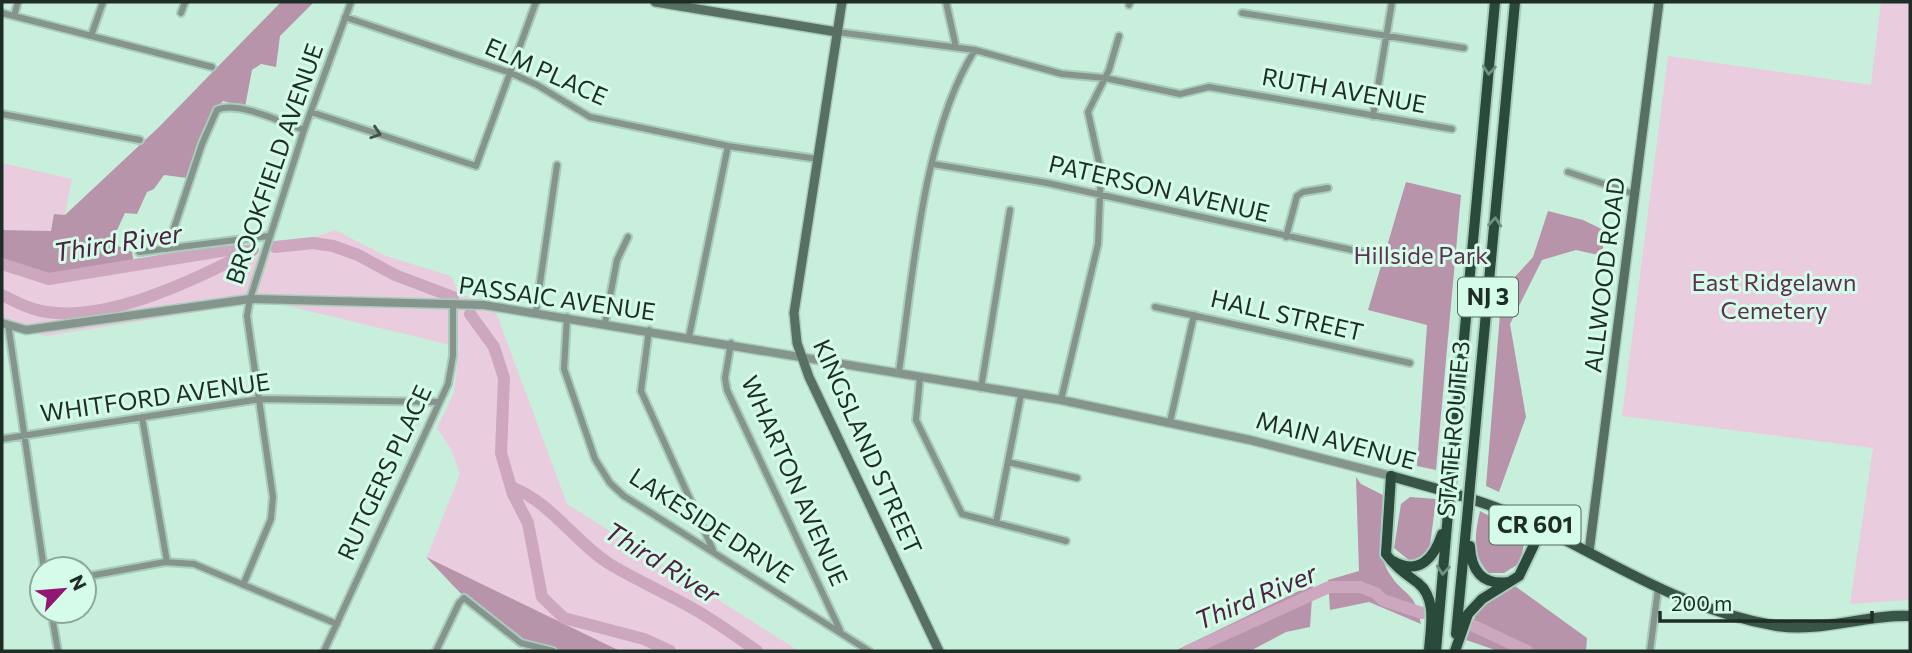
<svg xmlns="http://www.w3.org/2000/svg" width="1912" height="653" viewBox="0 0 1912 653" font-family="Commissioner,sans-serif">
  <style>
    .green { fill: #e9ccdd }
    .forest { fill: #b794a9 }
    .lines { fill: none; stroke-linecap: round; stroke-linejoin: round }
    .river { stroke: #cca7bd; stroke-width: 12 }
    .minor-casing { stroke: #a9ccbb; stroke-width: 10 }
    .tertiary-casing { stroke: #a9ccbb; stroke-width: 11 }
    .secondary-casing { stroke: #a9ccbb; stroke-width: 12 }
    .primary-casing { stroke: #a9ccbb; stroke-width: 13 }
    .trunk-casing { stroke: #a9ccbb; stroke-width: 14 }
    .minor { stroke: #85958d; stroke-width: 6 }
    .tertiary { stroke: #85958d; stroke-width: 8 }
    .secondary { stroke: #587064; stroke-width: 9 }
    .primary { stroke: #385548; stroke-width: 10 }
    .trunk { stroke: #2a4a3c; stroke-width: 10 }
    .trunk-bridge-casing { stroke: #a9ccbb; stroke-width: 14; stroke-linecap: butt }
    .trunk-bridge { stroke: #2a4a3c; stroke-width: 10 }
    .oneway { stroke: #6e9181 }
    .oneway2 { stroke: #42514a }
    .labels { text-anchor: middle; stroke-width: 6; stroke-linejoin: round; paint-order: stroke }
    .shield { fill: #d5fce9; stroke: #556b60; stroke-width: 2 }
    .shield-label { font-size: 23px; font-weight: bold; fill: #1e2d26 }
    .street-label { font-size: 24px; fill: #1e2d26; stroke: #d5fce9 }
    .park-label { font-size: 24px; fill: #603050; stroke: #d5fce9 }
    .water-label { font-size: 26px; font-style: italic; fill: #4f2140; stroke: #d5fce9 }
  </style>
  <rect width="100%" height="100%" fill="#c8efdc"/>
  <path class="green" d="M1881,2H1910V600L1850,604L1873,448L1622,416L1668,56L1871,85Z
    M2,163L72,179L65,215L51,231L2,230Z
    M335,230L386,256L451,276L459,293L494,307L567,504L799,651H553L465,598L427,557L460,474L452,451L437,428L454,393L459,347L267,301L47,336L2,327V264L49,281L227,250H239L243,261Z"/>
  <path class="forest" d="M281,2H314L280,36L276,67L261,64L252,70L245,107L223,101L214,111L187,178L164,175L154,189L147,192L137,214L125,213L111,243L132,252L134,264L49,279L2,264V230L51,231L54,214L65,215L159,127Z
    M1406,182L1461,195L1436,470L1417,466L1427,325L1368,310Z
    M1548,211L1583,220L1616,236L1617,245L1603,244V256L1576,250L1542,260L1510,324L1526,417L1499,492L1486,486L1500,314L1513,279L1533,257Z
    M1356,477L1361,484L1383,495C1383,517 1376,553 1389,573C1405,598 1414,588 1421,624L1369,602L1330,610L1328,580L1359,571Z
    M1410,497L1436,499L1429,553L1410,561L1394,548L1401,504Z
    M1480,511L1526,535L1520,563L1504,573H1489C1471,556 1475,533 1480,511Z
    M426,557L620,651C598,651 576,653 555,651C506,647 459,591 426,557Z
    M1313,584L1310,627L1286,632L1250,651H1175Z
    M1515,586L1587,638L1586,651H1498L1466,640L1480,604Z"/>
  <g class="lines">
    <path class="river" d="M275,247L313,243L333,246L358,255L395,275L453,297
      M2,264L49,279L227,250L238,249L243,252
      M2,295C16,302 31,310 47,312C106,321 186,284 237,258L243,252L253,250
      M470,314L494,347L504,378L501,453L513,494L528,523L542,597L564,618L644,639L670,651
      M511,487C551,502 573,540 608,563C639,582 673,596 704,615C722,626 740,639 757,651
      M1474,626L1527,651
      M1188,651L1329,587H1360L1376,593L1383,600L1422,613"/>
    <defs>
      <path id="minor" d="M946,2L956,47
        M1129,5L1130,2
        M2,13L212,67
        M181,13L185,2
        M1242,13L1464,48
        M14,16L18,2
        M345,17L511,73L537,85L590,117L728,146L818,159
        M837,32L975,50L1062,74L1105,78L1180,94L1209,87L1452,129
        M91,36L103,2
        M311,112L476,166L536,2
        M2,114L140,140
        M1373,116L1392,2
        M933,164L1047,183L1375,255
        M1568,172L1634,194
        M1286,237L1297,196L1303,192L1328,188
        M167,249L202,144L217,110C236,100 284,123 304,130
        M139,252L269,236
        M1155,307L1410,363
        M536,311L557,165
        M567,317L564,369L595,459L610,483L624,496L869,651
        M605,323L617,260L628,237
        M8,324L44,569
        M649,330L641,391L713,550
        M689,337L728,146
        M731,343L725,378L727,390L840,630
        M899,372C913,276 923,131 975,50
        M920,378L916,420L962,514L1066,541
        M981,388L1010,210
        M1061,400L1098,244L1101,171L1088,112L1109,70L1119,36
        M142,417L167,562
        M1170,422L1194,315
        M2,439L260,399L439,402
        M1008,462L1077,478
        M996,523L1021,395
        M84,577L165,562L194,564L337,624
        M243,585L271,519L273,497L247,316L250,299L304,130L351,2
        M51,611L58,651
        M324,651L448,384L453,356V303
        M436,651L459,603L464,598L521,643L553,651
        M1650,651L1658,589"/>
      <path id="tertiary" d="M2,323L26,330L250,299L484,305L1061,400L1250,440L1391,476"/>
      <path id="secondary" d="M655,2L837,32
        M842,2L794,313L797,343L809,377L939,651
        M1589,552L1659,2"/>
      <path id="primary" d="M1391,476C1435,489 1481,499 1523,519C1610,560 1678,609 1777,626C1821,633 1866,614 1910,616"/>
      <path id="trunk" d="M1391,476L1386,554C1395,567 1406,574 1418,583C1438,599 1430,630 1429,651
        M1451,480L1495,2
        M1470,485L1515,2
        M1470,546C1471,570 1482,586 1509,582
        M1393,561C1419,576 1434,558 1442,534
        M1456,634L1468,508
        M1436,651L1449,502
        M1455,651L1468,614L1482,599L1519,576L1542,528"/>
    </defs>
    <use href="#minor" class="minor-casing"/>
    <use href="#tertiary" class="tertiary-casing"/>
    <use href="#secondary" class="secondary-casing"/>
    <use href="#primary" class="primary-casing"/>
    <use href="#trunk" class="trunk-casing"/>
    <use href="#minor" class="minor"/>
    <use href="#tertiary" class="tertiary"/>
    <use href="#secondary" class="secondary"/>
    <use href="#primary" class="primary"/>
    <use href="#trunk" class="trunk"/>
    <defs>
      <path id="trunk-bridge" d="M1449,502L1451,480
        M1468,508L1470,485"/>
    </defs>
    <use href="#trunk-bridge" class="trunk-bridge-casing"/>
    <use href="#trunk-bridge" class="trunk-bridge"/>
  </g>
  <defs><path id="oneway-chevron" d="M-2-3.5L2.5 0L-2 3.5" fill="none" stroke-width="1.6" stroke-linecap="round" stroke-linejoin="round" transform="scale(1.75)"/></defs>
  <g class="oneway">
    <use href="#oneway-chevron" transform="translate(1489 70) rotate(95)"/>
    <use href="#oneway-chevron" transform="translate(1495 222) rotate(-85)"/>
    <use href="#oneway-chevron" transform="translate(1443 570) rotate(95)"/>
  </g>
  <use class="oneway2" href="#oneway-chevron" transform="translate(376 133) rotate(18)"/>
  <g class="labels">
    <g class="shield">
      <rect x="1458" y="277.5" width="60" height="39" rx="5"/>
      <rect x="1489.5" y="505.5" width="91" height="39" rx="5"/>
    </g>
    <g class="shield-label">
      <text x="1488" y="305">NJ 3</text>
      <text x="1535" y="533">CR 601</text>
    </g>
    <g class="street-label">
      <text transform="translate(546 72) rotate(24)" y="8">ELM PLACE</text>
      <text transform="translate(1344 91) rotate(10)" y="8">RUTH AVENUE</text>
      <text transform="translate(275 164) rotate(-71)" y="8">BROOKFIELD AVENUE</text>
      <text transform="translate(1159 189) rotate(13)" y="8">PATERSON AVENUE</text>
      <text transform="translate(1605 275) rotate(-83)" y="8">ALLWOOD ROAD</text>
      <text transform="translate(557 299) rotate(8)" y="8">PASSAIC AVENUE</text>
      <text transform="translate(1287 316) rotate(13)" y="8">HALL STREET</text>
      <text transform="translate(155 398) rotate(-8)" y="8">WHITFORD AVENUE</text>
      <text transform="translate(1454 429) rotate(-85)" y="8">STATE ROUTE 3</text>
      <text transform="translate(1336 441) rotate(15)" y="8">MAIN AVENUE</text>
      <text transform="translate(867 447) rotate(66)" y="8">KINGSLAND STREET</text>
      <text transform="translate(385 473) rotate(-65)" y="8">RUTGERS PLACE</text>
      <text transform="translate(794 481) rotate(66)" y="8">WHARTON AVENUE</text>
      <text transform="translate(711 526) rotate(33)" y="8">LAKESIDE DRIVE</text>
    </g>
    <g class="park-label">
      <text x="1421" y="264">Hillside Park</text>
      <text x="1774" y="291">East Ridgelawn<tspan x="1774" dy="28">Cemetery</tspan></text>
    </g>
    <g class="water-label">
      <text transform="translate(118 243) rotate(-9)" y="9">Third River</text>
      <text transform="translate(662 563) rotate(32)" y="9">Third River</text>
      <text transform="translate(1256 597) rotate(-23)" y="9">Third River</text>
    </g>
  </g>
  <rect width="1912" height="653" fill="none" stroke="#1e2d26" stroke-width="7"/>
  <g transform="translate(63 590) rotate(64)"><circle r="33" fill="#d5fce9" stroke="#8ca99b" stroke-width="2"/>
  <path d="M0-5L12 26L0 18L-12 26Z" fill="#921672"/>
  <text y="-10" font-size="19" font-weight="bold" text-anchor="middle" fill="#1e2d26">N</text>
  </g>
  <path d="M1660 611v10h212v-10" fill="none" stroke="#1e2d26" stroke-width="3.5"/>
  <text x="1671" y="611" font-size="21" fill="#1e2d26" stroke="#d5fce9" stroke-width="5" paint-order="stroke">200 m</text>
</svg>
